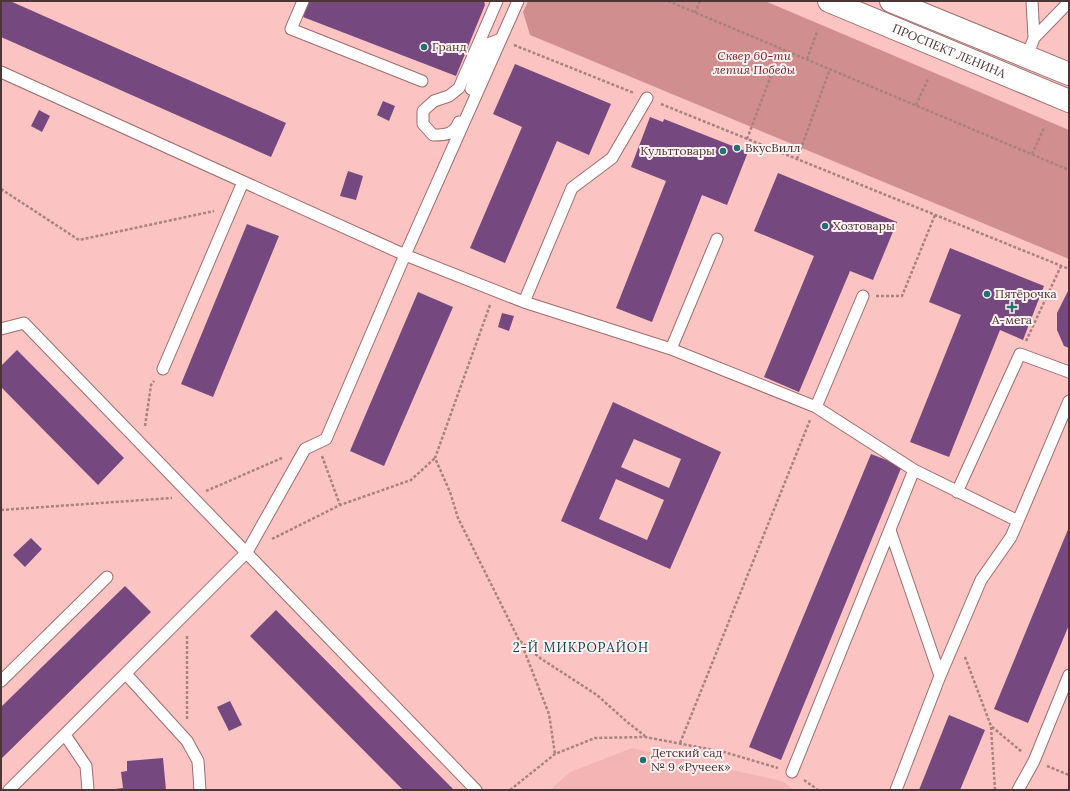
<svg xmlns="http://www.w3.org/2000/svg" width="1070" height="791" viewBox="0 0 1070 791" font-family="Lora,serif">
  <style>
    .built { fill: #f3b5b4 }
    .green { fill: #d08f8e }
    .building { fill: #75497f; fill-rule: evenodd }
    .lines { fill: none; stroke-linecap: round; stroke-linejoin: round }
    .lane-casing { stroke: #9e6d6d; stroke-width: 13 }
    .secondary-casing { stroke: #9e6d6d; stroke-width: 24 }
    .path { stroke: #a88180; stroke-width: 2.5; stroke-dasharray: 3 2; stroke-linecap: butt }
    .lane { stroke: #fff; stroke-width: 11 }
    .secondary { stroke: #fff; stroke-width: 22 }
    .poi-dot { fill: #246f73; stroke: #fdf1f1; stroke-width: 1.5 }
    .labels { text-anchor: middle; stroke-width: 4; stroke-linejoin: round; paint-order: stroke }
    .poi-label { font-size: 12px; fill: #4b3535; stroke: #fdf1f1; text-anchor: start }
    .street-label { font-size: 12px; fill: #4b3535; stroke: #fdf1f1 }
    .park-label { font-size: 12px; font-style: italic; fill: #781924; stroke: #fdf1f1 }
    .neighbourhood-label { font-size: 13px; letter-spacing: 1px; fill: #004447; stroke: #fdf1f1 }
  </style>
  <rect width="100%" height="100%" fill="#fbc4c3"/>
  <path class="built" d="M632,748L782,781L794,790H550L570,772Z"/>
  <path class="green" d="M528,1H765L1069,130V259L530,35L523,12Z"/>
  <path class="building" d="M1,1H10L286,123L271,157L1,37Z
    M309,1H484L485,5L456,76L303,17Z
    M515,64L611,104L589,155L557,141L505,263L470,248L522,127L493,114Z
    M383,101L395,106L389,121L377,115Z
    M39,110L50,116L42,132L31,126Z
    M650,117L663,122L664,119L748,152L727,205L702,195L652,322L616,308L666,181L631,167Z
    M348,171L363,176L356,200L340,196Z
    M778,173L897,222L873,280L850,271L799,392L764,377L814,256L754,231Z
    M247,224L279,236L213,397L181,384Z
    M950,248L1044,286L1023,340L1000,330L949,457L910,442L961,315L929,302Z
    M1069,289V348L1064,346L1057,330V313Z
    M418,292L453,307L384,466L350,451Z
    M502,313L514,316L509,331L498,327Z
    M17,350L124,458L98,485L1,387V366Z
    M613,402L721,452L670,569L561,521ZM634,439L681,459L669,488L621,467ZM616,479L664,500L647,540L599,519Z
    M871,454L902,466L781,760L749,747Z
    M1069,527V625L1028,723L994,709Z
    M31,538L42,549L25,567L13,555Z
    M125,586L151,612L1,759V707Z
    M276,610L454,790H403L250,636Z
    M230,701L242,725L229,731L217,707Z
    M949,715L985,730L960,790H919Z
    M163,758L166,790H115V789L123,788L121,772L127,771V761Z"/>
  <g class="lines">
    <defs>
      <path id="lane" d="M303,1L291,29L422,81
        M1034,38L1069,2
        M1027,57L1034,38L1032,1
        M1,72L405,255L524,302L671,349L816,407L914,470L1018,521L1069,401
        M471,89L488,44L501,39
        M459,122C454,135 445,135 433,135L423,124V111L434,101L449,96L459,88L497,1
        M524,302L572,188L612,158L647,98
        M1,329L24,323L476,790
        M671,349L717,239
        M163,369L243,182
        M816,407L863,296
        M957,492L1020,354L1069,372
        M890,530L940,676L896,790
        M126,674L187,741L198,761L200,790
        M940,676L981,580L1011,537L1018,521
        M1,681L107,577
        M65,735L86,766L88,790
        M792,772L914,470
        M9,790L247,552L305,449L326,439L405,255L518,1
        M1018,790L1034,761L1069,675"/>
      <g id="secondary">
        <path id="s1" d="M829,1L1069,101"/>
        <path d="M891,1L1069,74"/>
      </g>
    </defs>
    <use href="#lane" class="lane-casing"/>
    <use href="#secondary" class="secondary-casing"/>
    <path class="path" d="M668,1L1069,170
      M695,13L700,1
      M514,45L634,93
      M807,59L817,32
      M661,104L1069,269
      M916,105L928,79
      M747,139L781,49
      M1032,154L1044,128
      M797,159L830,69
      M1,189L79,240L214,211
      M876,296H902L935,215
      M490,305L435,458L450,492L458,518L524,650L549,714L555,754
      M1026,341L1061,266
      M145,426L151,385L154,381
      M322,456L340,505
      M206,491L282,458
      M1,510L172,498
      M272,539L340,505L411,480L435,458
      M520,641L540,658L597,695L626,721L645,736
      M965,657L991,726L1022,752
      M187,719V634
      M991,727L995,790
      M680,743L810,420
      M1047,766L1069,775
      M804,780L818,790
      M510,790L555,754L595,738L645,737L724,752L778,768"/>
    <use href="#lane" class="lane"/>
    <use href="#secondary" class="secondary"/>
  </g>
  <g class="poi-dot">
    <circle cx="424" cy="47" r="4"/>
    <circle cx="737" cy="148" r="4"/>
    <circle cx="723" cy="151" r="4"/>
    <circle cx="825" cy="226" r="4"/>
    <circle cx="987" cy="294" r="4"/>
    <path d="M1010 301h4v4h4v4h-4v4h-4v-4h-4v-4h4z"/>
    <circle cx="643" cy="760" r="4"/>
  </g>
  <g class="labels">
    <g class="poi-label">
      <text x="432" y="51">Гранд</text>
      <text x="745" y="152">ВкусВилл</text>
      <text x="715" y="155" text-anchor="end">Культтовары</text>
      <text x="833" y="230">Хозтовары</text>
      <text x="995" y="298">Пятёрочка</text>
      <text x="1012" y="324" text-anchor="middle">А-мега</text>
      <text x="651" y="757">Детский сад<tspan x="651" dy="14">№ 9 «Ручеек»</tspan></text>
    </g>
    <g class="street-label">
      <text dy="4" stroke="none"><textPath href="#s1" startOffset="130">ПРОСПЕКТ ЛЕНИНА</textPath></text>
    </g>
    <g class="park-label">
      <text x="754" y="60">Сквер 60-ти<tspan x="754" dy="14">летия Победы</tspan></text>
    </g>
    <g class="neighbourhood-label">
      <text x="581" y="652">2-Й МИКРОРАЙОН</text>
    </g>
  </g>
  <rect width="1070" height="791" fill="none" stroke="#4b3535" stroke-width="4"/>
</svg>
